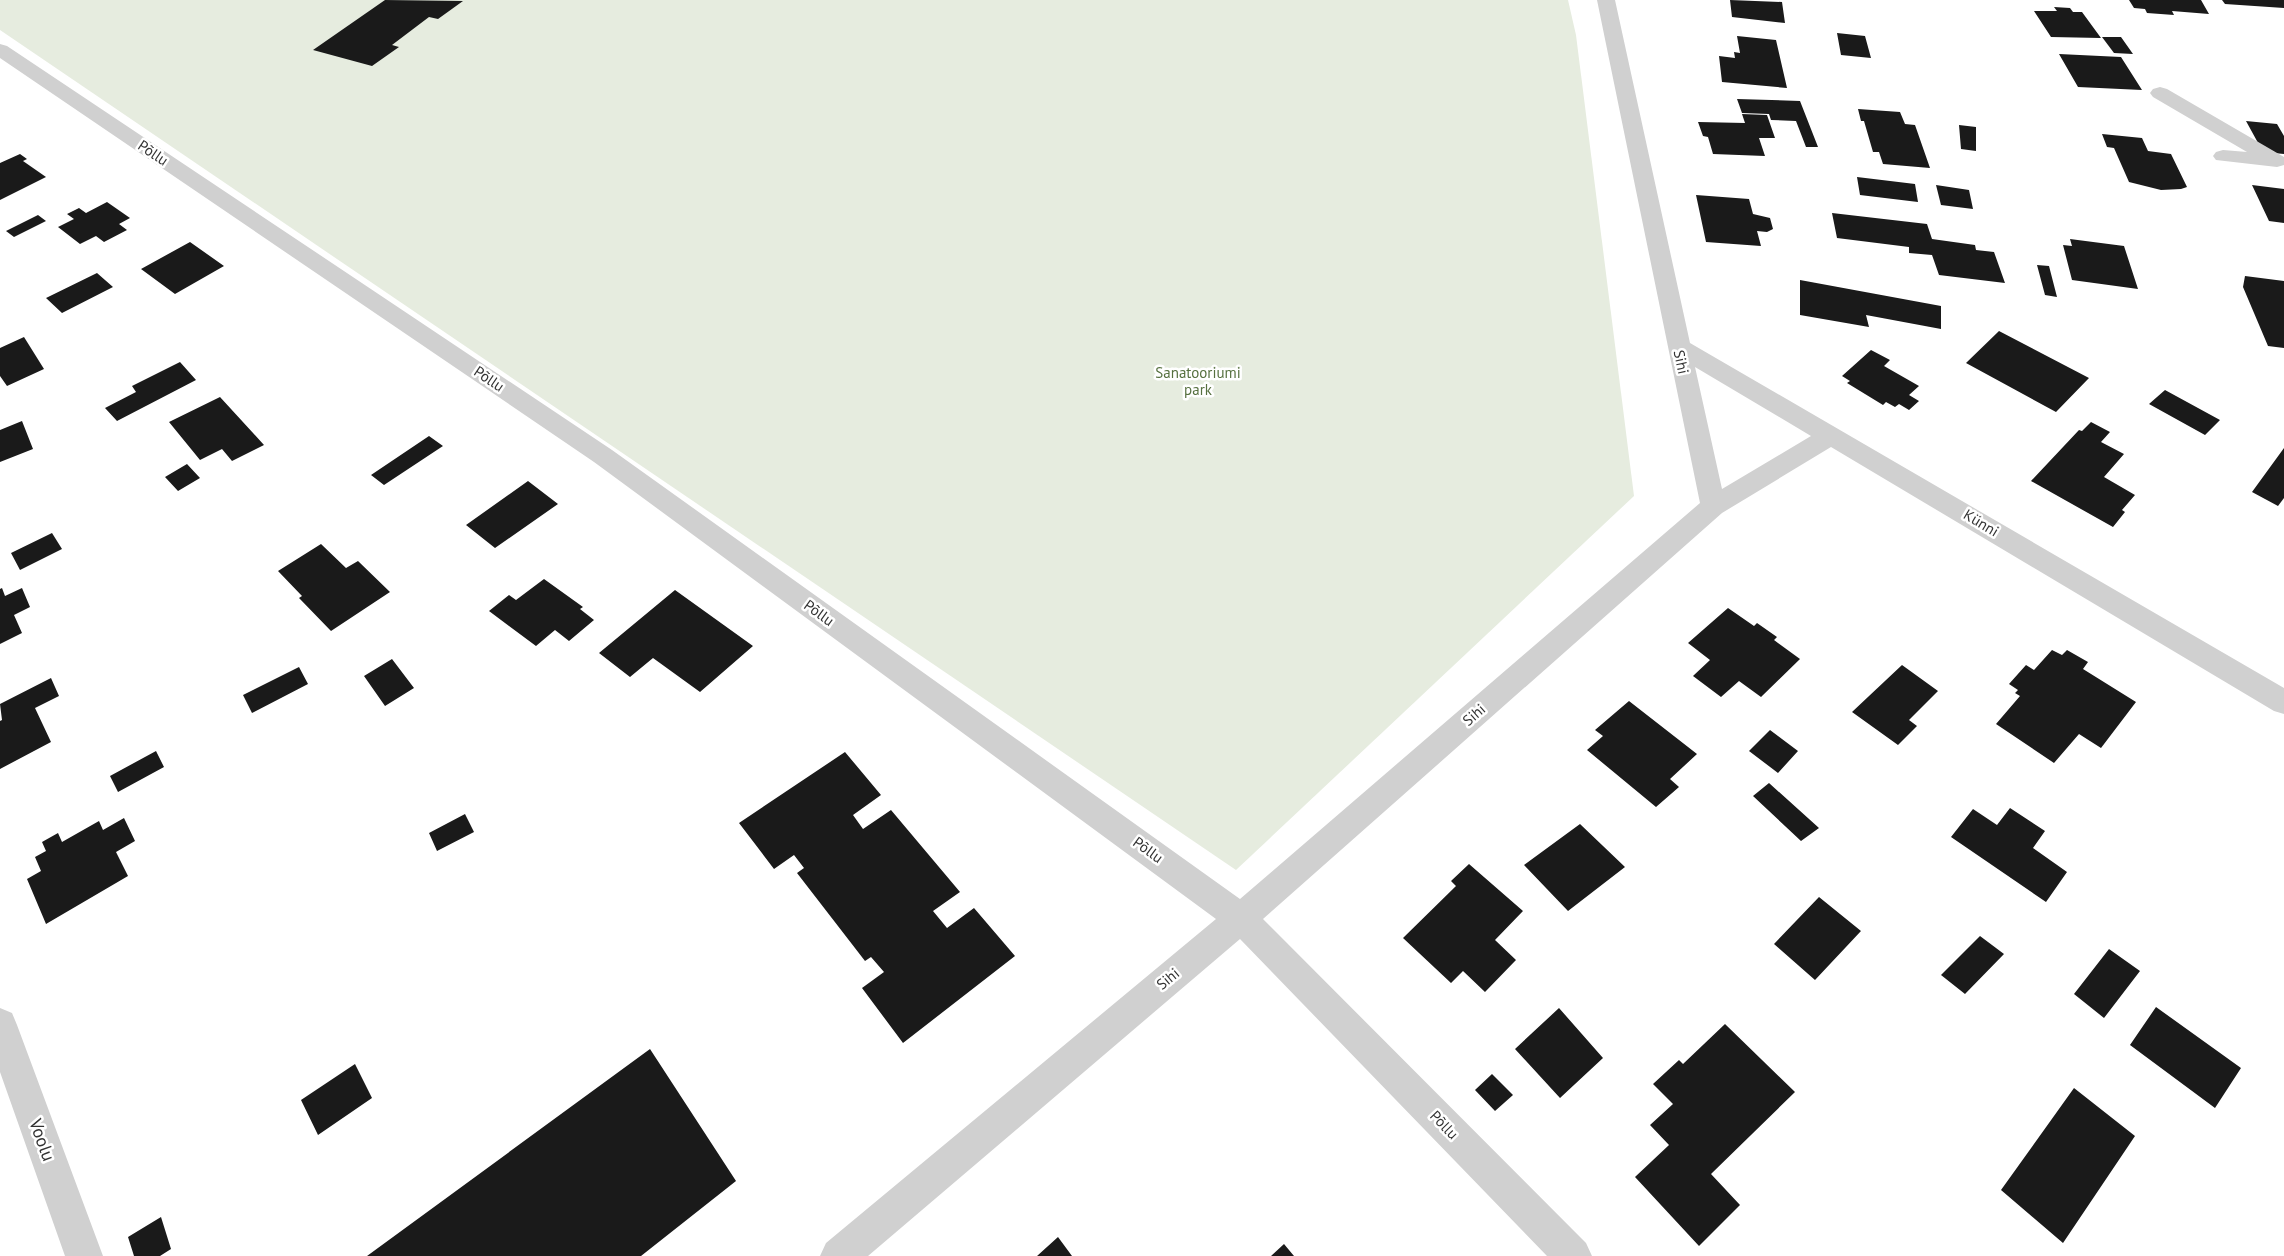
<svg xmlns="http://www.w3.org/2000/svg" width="2284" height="1256" viewBox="0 0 2284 1256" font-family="'PT Sans',sans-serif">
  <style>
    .green { fill: #e6ecdf }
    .building { fill: #1a1a1a }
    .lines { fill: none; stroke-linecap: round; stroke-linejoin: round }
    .minor { fill: #d0d0d0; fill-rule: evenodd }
    .labels { text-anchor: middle; stroke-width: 5; stroke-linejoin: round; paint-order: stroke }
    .street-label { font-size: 15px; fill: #333; stroke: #fff }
    .park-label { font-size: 15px; fill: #56703f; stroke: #fff }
    .near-street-label { font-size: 18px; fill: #333; stroke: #fff }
  </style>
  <rect width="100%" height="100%" fill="#fff"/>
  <path class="green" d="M0,0H1568L1576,35L1634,496L1236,870L0,30Z"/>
  <path class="building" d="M385,0L463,1L438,19L429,17L392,45L399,47L372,66L313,50Z
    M1730,0L1782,2L1785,23L1732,17Z
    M2129,0H2201L2209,14L2172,11L2174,15L2147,13L2145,9L2134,8Z
    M2222,0H2284V8L2225,4Z
    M2054,7L2070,8L2073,12H2082L2101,38L2051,37L2034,11H2057Z
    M1837,33L1865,36L1871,58L1841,55Z
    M1737,36L1776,40L1787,88L1722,82L1719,56L1735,58L1734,52L1740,53Z
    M2102,37H2121L2133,54L2114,53Z
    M2059,54L2121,57L2142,90L2078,87Z
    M1737,99L1800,101L1818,147H1806L1796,121L1771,120L1769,114L1742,113Z
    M1858,109L1900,112L1905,124L1915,125L1930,168L1883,164L1879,152H1873L1864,121H1861Z
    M1742,114L1767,115L1775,138H1759L1765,156L1713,154L1708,137L1703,136L1698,122L1745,123Z
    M2246,121L2277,124L2284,136V154L2263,152Z
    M1959,125L1976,127V151L1961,149Z
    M2102,134L2142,138L2148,151L2171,154L2187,187L2181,189L2161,190L2129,182L2114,148L2107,147Z
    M20,154L27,159L23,161L46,177L0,200V163Z
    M1857,177L1915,184L1918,202L1860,195Z
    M1936,185L1969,190L1973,209L1941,205Z
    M2252,185L2284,189V223L2269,221Z
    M1696,195L1749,199L1753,214L1770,218L1773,229L1767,232L1757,231L1761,246L1706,242Z
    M107,202L130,218L119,224L127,230L104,242L96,236L80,244L58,227L74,219L67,214L79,208L86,213Z
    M1832,213L1927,224L1932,239L1975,245L1976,250L1994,252L2005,283L1939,275L1932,255L1909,253V247L1837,238Z
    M38,215L46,221L14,237L6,231Z
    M2070,239L2124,246L2138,289L2072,280L2063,245L2072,246Z
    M190,242L224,266L175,294L141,269Z
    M2037,265L2049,266L2057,297L2045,295Z
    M97,273L113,287L62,313L46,298Z
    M2245,276L2284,281V348L2268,346L2243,287Z
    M1800,280L1941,306V329L1866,315L1869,327L1800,315Z
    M1999,331L2089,378L2056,412L1966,363Z
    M24,337L44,369L7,386L0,376V348Z
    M1871,350L1890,360L1884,366L1919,386L1909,395L1919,401L1909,410L1899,404L1895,407L1886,402L1883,405L1847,383L1850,381L1842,376Z
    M180,362L196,380L117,421L105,408L136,392L132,386Z
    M2165,390L2220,420L2205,435L2149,404Z
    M220,397L264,445L232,461L222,449L200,460L169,422Z
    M22,421L33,449L0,462V430Z
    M2091,422L2110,432L2101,442L2124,454L2104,477L2135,495L2122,510L2125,512L2113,527L2031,481L2079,430L2082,431Z
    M429,436L443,446L384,485L371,475Z
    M2284,448V498L2278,506L2252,492Z
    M187,464L200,478L178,491L165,477Z
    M528,481L558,504L495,548L466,525Z
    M52,533L62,549L20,570L11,553Z
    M321,544L346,568L358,561L390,592L331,631L299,598L302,596L278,571Z
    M544,579L583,607L580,609L594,620L569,641L555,630L536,646L489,611L509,595L516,600Z
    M2,588L5,596L22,588L30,607L14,615L22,633L0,644V589Z
    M675,590L753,646L700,692L653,658L630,677L599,653Z
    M1728,608L1754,626L1757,623L1777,637L1774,640L1800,659L1761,697L1739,681L1721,697L1693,676L1710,660L1688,643Z
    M2052,650L2062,655L2067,650L2088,662L2083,669L2136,702L2101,748L2079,734L2054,763L1996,724L2020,696L2015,693L2018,690L2009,684L2026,665L2034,670Z
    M392,659L414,688L385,706L364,676Z
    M1902,665L1938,691L1909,720L1917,726L1898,745L1852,712Z
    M299,667L308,684L252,713L243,695Z
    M51,678L59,696L35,708L51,742L0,769V721L2,720L0,704Z
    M1629,701L1697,754L1670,779L1679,787L1656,807L1587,750L1603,736L1595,730Z
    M1770,730L1798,751L1778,773L1749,751Z
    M156,751L164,767L118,792L110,776Z
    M845,752L881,795L853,815L863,829L891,810L960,892L933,911L947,928L974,908L1015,956L903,1043L862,988L884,972L871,957L865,961L797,873L804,868L794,855L774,869L739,823Z
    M1769,783L1819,828L1801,841L1753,796Z
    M2010,808L2045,831L2033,848L2067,872L2046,902L1951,837L1973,809L1997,825Z
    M465,814L474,832L437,851L429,833Z
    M124,818L135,841L116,852L128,876L46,924L27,879L41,871L35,857L46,851L42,842L58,833L62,842L99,821L103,830Z
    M1580,824L1625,867L1568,911L1524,865Z
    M1469,864L1523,911L1495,940L1516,960L1485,992L1463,971L1451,983L1403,938L1456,886L1451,881Z
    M1819,897L1861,931L1815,980L1774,944Z
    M1980,936L2004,954L1965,994L1941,975Z
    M2109,949L2140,971L2104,1018L2074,994Z
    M2156,1007L2241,1068L2215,1108L2130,1045Z
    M1559,1008L1603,1058L1560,1098L1515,1049Z
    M1725,1024L1795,1092L1711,1174L1740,1205L1699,1246L1635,1177L1669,1145L1650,1125L1673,1104L1653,1084L1679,1060L1683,1064Z
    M650,1049L736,1181L641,1256H367Z
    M355,1064L372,1098L318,1135L301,1100Z
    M1492,1074L1513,1095L1495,1111L1475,1090Z
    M2074,1088L2135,1136L2063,1243L2001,1190Z
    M161,1217L171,1249L160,1256H134L128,1237Z
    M1058,1237L1072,1256H1037Z
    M1284,1244L1294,1256H1271Z"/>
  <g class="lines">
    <path class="minor" d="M1597,0H1615L1690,343L2284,688V714L2274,711L1831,447L1722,513L1263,919L1586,1243L1592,1256H1547L1240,939L868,1256H820L826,1243L1216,919L594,462L0,58V44L7,46L612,450L1240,899L1700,503ZM1695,367L1811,436L1722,489Z
      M2160,87L2167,89L2284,157V165L2277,167L2216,160L2213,156L2216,152L2223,150L2247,152L2153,97L2150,93L2153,89Z
      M0,1008L12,1013L17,1025L103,1256H65L0,1072Z"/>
  </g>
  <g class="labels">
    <g class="street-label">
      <text transform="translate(153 153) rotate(34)" y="5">Põllu</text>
      <text transform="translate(1681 362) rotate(78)" y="5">Sihi</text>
      <text transform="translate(489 379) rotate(34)" y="5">Põllu</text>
      <text transform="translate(1981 523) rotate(31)" y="5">Künni</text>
      <text transform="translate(819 613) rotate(36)" y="5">Põllu</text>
      <text transform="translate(1474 715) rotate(-41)" y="5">Sihi</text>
      <text transform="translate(1148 850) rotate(36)" y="5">Põllu</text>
      <text transform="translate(1168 979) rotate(-40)" y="5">Sihi</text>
      <text transform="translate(1444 1125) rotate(46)" y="5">Põllu</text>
    </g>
    <g class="park-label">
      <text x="1198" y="378">Sanatooriumi<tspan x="1198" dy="17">park</tspan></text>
    </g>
    <g class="near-street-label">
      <text transform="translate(42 1140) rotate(70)" y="6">Voolu</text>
    </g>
  </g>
</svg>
